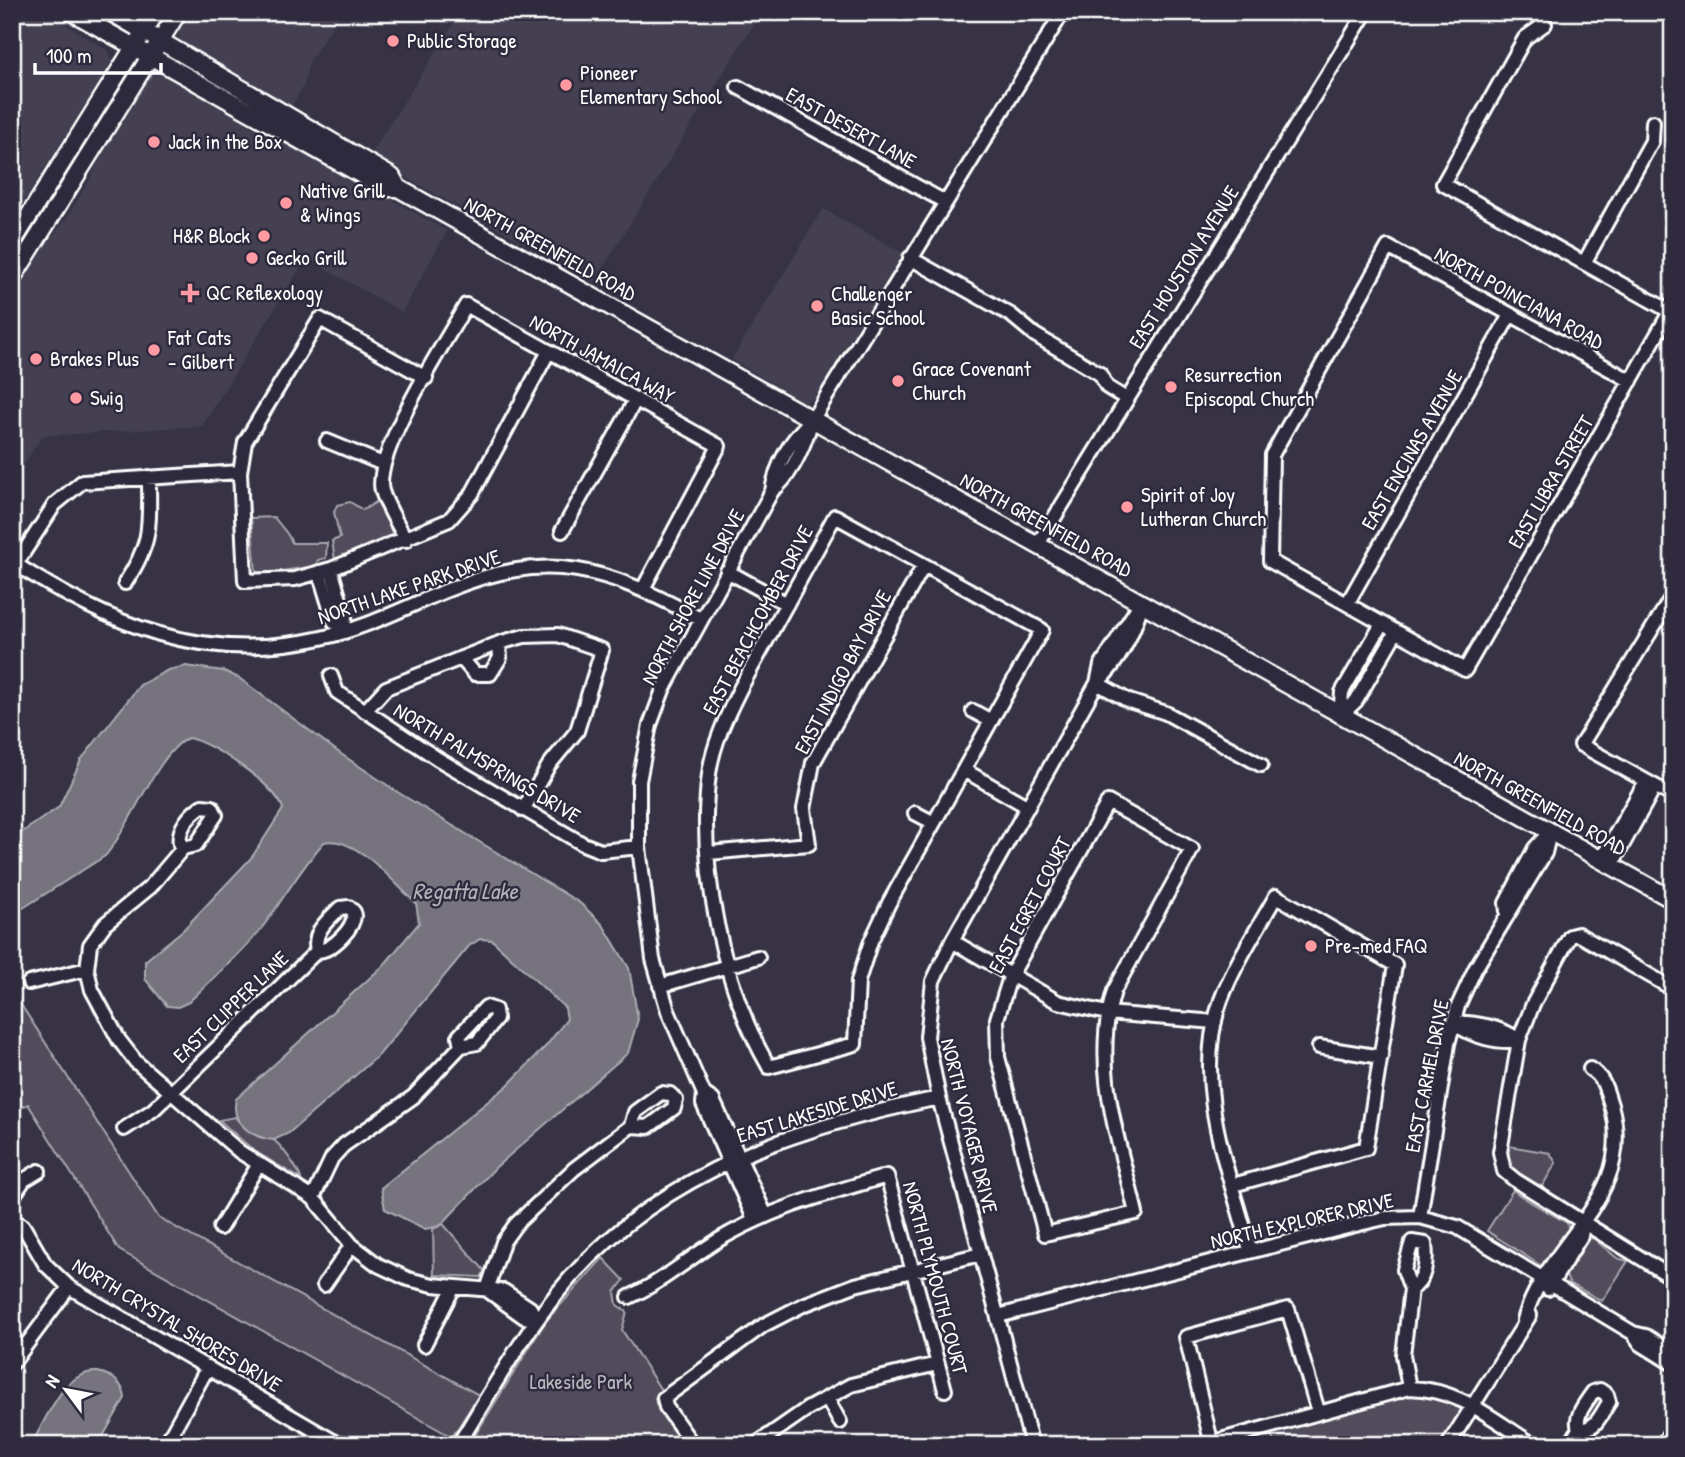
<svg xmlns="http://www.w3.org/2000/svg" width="1685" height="1457" viewBox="0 0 1685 1457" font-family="'Patrick Hand',sans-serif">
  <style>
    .built { fill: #444051 }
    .green { fill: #514c5c; stroke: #a8a6ae; stroke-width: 2 }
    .water { fill: #76737f; stroke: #adabb2; stroke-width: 2 }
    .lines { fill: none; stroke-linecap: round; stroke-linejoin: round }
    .canal { stroke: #76737f; stroke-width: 9 }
    .minor-casing { stroke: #fff; stroke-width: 18 }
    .major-casing { stroke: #fff; stroke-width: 21 }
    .minor { stroke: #2f2a3d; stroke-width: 12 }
    .major { stroke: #2f2a3d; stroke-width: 16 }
    .poi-dot { fill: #ff9aa2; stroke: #2f2a3d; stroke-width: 2.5 }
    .labels { text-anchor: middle; stroke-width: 5; stroke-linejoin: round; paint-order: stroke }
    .poi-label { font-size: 21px; fill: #fff; stroke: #2f2a3d; text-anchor: start }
    .street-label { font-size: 21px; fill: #fff; stroke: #2f2a3d }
    .park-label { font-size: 21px; fill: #b9b7be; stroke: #2f2a3d }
    .water-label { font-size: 23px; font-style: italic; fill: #b4b2b9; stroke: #2f2a3d }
  </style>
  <rect width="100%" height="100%" fill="#373345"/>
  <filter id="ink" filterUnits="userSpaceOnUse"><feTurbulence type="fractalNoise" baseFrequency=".0143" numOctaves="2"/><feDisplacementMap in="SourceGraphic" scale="14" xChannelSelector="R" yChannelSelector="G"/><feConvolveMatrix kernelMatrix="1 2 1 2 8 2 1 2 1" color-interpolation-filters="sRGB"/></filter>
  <g filter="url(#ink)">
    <path class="built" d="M12,12H46L108,51L113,61L12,220Z
      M190,12H342L309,61L304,85L289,110L243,77L182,44L177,31Z
      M461,12H761L594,282L369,157Z
      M155,71H163L227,107L251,127L293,144L447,231L402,312L306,258L202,426L42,436L12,483V301L43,247L65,221L90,180L103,149L146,79Z
      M823,209L903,253L815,397L805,403L732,359Z"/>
    <path class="green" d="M378,501L392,532L390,537L335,560L332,541L340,538L334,512L337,505L350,502L363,510Z
      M274,517C280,526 289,533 292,543H327L326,558L318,560L315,566L269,573L256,572L251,518Z
      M12,991L159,1218L479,1395L452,1437L119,1250L28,1104L12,1112Z
      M235,1117C246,1132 257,1132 272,1139C280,1143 299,1170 301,1179L253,1150L219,1120Z
      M1509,1146L1550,1153L1556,1163L1541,1188C1523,1176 1505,1170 1509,1146Z
      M1513,1190C1530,1204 1548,1211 1567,1223L1569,1231L1548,1263L1540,1265L1487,1231Z
      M443,1224L485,1271L481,1277L434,1275L433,1229Z
      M1593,1238L1617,1258L1628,1261L1602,1301L1569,1283L1565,1273L1579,1256L1585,1240Z
      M603,1258L624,1280L615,1292L617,1305L627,1312L622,1330L661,1390L655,1398L656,1404L684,1445H469L546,1321Z
      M1405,1393C1429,1393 1445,1397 1465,1409L1442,1445H1274L1271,1430Z"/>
    <path class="water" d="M186,666L224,671L239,678L341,754L399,793L580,903L603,925L629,968L638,1019L628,1053L496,1167L440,1226L425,1229L385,1209L381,1188L507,1086L546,1046L567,1019L565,1008L492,940L480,939L469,946L379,1055L289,1133L274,1140C252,1138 230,1123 236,1099L384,965L419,923L416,903C394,884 356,834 324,842C300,869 283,900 261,929C240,955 213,978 189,1002L178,1007L167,1006L145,979V961L183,930L252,857L283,809C277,786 212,742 188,738C158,751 129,830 105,856L12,915V839L59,807L81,760L140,685L168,670Z
      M98,1372C112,1375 123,1383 125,1398L98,1445H31C46,1420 64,1369 98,1372Z"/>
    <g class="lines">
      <path class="canal" d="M1651,12L1673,26"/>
      <defs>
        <path id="minor" d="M1545,24L1525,38L1443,184L1673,313
          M738,87L945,202
          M910,258L1011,315L1035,335L1100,374L1107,387L1125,398
          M1584,263L1652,141L1653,122
          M426,378L320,319L245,442L240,472L245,581L295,579L331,569L449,520L472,494L549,351
          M1631,381L1388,247L1272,455L1270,561L1465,670L1670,312
          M327,441L383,464
          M772,491C792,476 805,443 812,420L1063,12
          M835,516L1042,630L889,903L871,941L858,981L855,1044L769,1067C723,988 697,865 709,774C713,744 727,715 740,689Z
          M562,531L636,399
          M406,540C398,524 387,507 382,491C372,454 446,341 466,305L719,446L643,589
          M1038,544L1366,12
          M12,562C111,625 201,665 321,638C364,629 404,608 445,591C549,548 606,568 700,619
          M16,564L55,504L82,482L240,472
          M331,569L345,617L344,631
          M727,571L787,604
          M319,572L334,621L344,631
          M125,583C153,541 149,526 149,477
          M1673,595L1581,745L1673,796
          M1347,604L1510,315
          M461,658L475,674H490L500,658L499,643
          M331,676L337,692L438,759L583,844L601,851L639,847
          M1097,683L1129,701L1166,713L1261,765
          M1097,683L1101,665L1138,607
          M365,711L386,688L499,643L524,636L558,635L602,650L577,731L549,765L523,810
          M973,711L991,721
          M1340,716L1342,692L1382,624
          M1340,716L1356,701L1396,632
          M964,770L1028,807
          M1108,802L1192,849L1114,991C1091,1065 1119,1140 1136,1213L1045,1234L998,1057L997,1019L1010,977Z
          M915,813L934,823
          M183,848L180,844C177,829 190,814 202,806L212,807L216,815L196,845L183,848L150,887L105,924L90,945L87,969L92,990L119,1040L136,1062L240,1152L313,1198L352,1245L378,1265L408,1279L433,1285L504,1291L530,1308L537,1320
          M709,853L809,844L804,809L813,763L924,565
          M1601,860L1646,781
          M1611,866L1655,786
          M1507,912L1506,903L1535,848L1548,834
          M952,941L1058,1002L1107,1013L1215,1022
          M29,983L87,969
          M660,986L758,957
          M1673,989L1578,934L1570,936L1533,1004L1519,1040L1500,1152L1504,1171L1515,1180L1673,1278
          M1453,1023C1471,1036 1498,1044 1519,1040
          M1453,1023C1474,1021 1503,1028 1519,1040
          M1319,1047L1381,1057
          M704,1094L713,1100L766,1216
          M124,1129L153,1110L317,951C332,951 356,927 354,912L349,907L340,908C328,920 312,932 317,951
          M1233,1185L1366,1148L1395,965L1276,896C1257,930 1235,963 1221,1000C1191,1083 1229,1170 1250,1250
          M12,1198L24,1180L39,1171
          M313,1198L332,1158L344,1145L413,1097L461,1046L477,1043L496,1019L495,1010L486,1007L459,1036L461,1046
          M1420,1217L1448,1044L1458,1006L1475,969L1545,853L1550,832
          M12,1220L23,1226L45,1264L69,1287L340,1445
          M755,1221L703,1104L704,1094L668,1011L653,959L639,847V781L650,725L663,690L772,491C776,464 792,437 812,420
          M220,1228L259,1164
          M324,1285L352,1245
          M1548,1289L1581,1236L1583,1224
          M487,1290L503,1242L516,1224L574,1169L631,1126L635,1112L661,1093L670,1094L676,1100L674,1108L648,1127L631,1126
          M487,1290L524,1317L537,1320
          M629,1297C662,1282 689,1258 720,1239C772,1208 830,1193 887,1176L945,1390
          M998,1316L1359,1224L1385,1218L1420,1217L1457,1227L1633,1333L1646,1336L1673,1353
          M1524,1320C1546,1241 1638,1198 1611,1105C1606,1090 1604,1077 1590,1069
          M1633,1333L1641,1344L1673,1364
          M424,1345L454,1287
          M12,1364L69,1287
          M1409,1388L1403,1355L1411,1289L1404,1270L1412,1242L1425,1244C1427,1260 1426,1281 1411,1289
          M827,1398L840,1422
          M165,1445L208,1367
          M458,1445C493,1388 526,1328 570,1278C667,1169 801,1126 939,1098
          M693,1445L666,1407L664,1398L764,1325L803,1305L855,1285L981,1254
          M755,1445L807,1409L851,1385L937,1364
          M1032,1445L939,1098L927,1037L933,981L952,941L1097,683C1119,662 1134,632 1142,603
          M1203,1445L1409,1388C1460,1389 1492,1419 1534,1445
          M1212,1445L1186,1337L1288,1309L1318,1411
          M1448,1445L1530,1315
          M1570,1445L1579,1429C1574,1416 1585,1404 1593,1392L1600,1390L1607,1395L1609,1402C1601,1414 1596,1431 1579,1429"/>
        <path id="major" d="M72,12L385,188H398L1673,900
          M111,12L392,177L398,188
          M12,243L156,12
          M12,279L178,12
          M1664,1445L1673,1431"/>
      </defs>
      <use href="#minor" class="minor-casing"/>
      <use href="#major" class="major-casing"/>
      <use href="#minor" class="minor"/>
      <use href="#major" class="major"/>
    </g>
  </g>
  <g class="poi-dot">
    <circle cx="393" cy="41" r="7"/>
    <circle cx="566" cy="85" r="7"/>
    <circle cx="154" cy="142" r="7"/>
    <circle cx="286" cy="203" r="7"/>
    <circle cx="264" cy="236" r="7"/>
    <circle cx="252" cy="258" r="7"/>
    <path d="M186.5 282.5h7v7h7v7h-7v7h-7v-7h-7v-7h7z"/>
    <circle cx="817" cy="306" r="7"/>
    <circle cx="154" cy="350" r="7"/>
    <circle cx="36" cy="359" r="7"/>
    <circle cx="898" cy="381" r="7"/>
    <circle cx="1171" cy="387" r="7"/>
    <circle cx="76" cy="398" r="7"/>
    <circle cx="1127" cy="507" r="7"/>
    <circle cx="1311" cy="946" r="7"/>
  </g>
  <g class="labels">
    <g class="poi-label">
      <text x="407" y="48">Public Storage</text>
      <text x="580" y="80">Pioneer<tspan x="580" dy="24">Elementary School</tspan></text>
      <text x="168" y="149">Jack in the Box</text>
      <text x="300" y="198">Native Grill<tspan x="300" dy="24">&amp; Wings</tspan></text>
      <text x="250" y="243" text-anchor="end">H&amp;R Block</text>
      <text x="266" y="265">Gecko Grill</text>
      <text x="206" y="300">QC Reflexology</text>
      <text x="831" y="301">Challenger<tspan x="831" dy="24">Basic School</tspan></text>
      <text x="168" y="345">Fat Cats<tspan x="168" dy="24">- Gilbert</tspan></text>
      <text x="50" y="366">Brakes Plus</text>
      <text x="912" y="376">Grace Covenant<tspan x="912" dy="24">Church</tspan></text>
      <text x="1185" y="382">Resurrection<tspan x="1185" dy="24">Episcopal Church</tspan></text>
      <text x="90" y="405">Swig</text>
      <text x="1141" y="502">Spirit of Joy<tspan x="1141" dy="24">Lutheran Church</tspan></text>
      <text x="1325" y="953">Pre-med FAQ</text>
    </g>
    <g class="street-label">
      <text transform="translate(851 128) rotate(29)" y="7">EAST DESERT LANE</text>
      <text transform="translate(550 249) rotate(29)" y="7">NORTH GREENFIELD ROAD</text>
      <text transform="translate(1184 267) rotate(-58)" y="7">EAST HOUSTON AVENUE</text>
      <text transform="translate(1519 298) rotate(29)" y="7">NORTH POINCIANA ROAD</text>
      <text transform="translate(602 359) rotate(29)" y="7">NORTH JAMAICA WAY</text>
      <text transform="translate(1412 450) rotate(-60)" y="7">EAST ENCINAS AVENUE</text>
      <text transform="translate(1551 482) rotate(-60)" y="7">EAST LIBRA STREET</text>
      <text transform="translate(1046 525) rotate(29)" y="7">NORTH GREENFIELD ROAD</text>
      <text transform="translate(409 587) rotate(-19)" y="7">NORTH LAKE PARK DRIVE</text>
      <text transform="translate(693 597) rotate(-62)" y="7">NORTH SHORE LINE DRIVE</text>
      <text transform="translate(758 620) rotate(-62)" y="7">EAST BEACHCOMBER DRIVE</text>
      <text transform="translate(843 672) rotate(-62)" y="7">EAST INDIGO BAY DRIVE</text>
      <text transform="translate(487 763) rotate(31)" y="7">NORTH PALMSPRINGS DRIVE</text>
      <text transform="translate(1540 803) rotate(29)" y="7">NORTH GREENFIELD ROAD</text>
      <text transform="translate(1030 905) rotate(-62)" y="7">EAST EGRET COURT</text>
      <text transform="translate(231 1007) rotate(-44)" y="7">EAST CLIPPER LANE</text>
      <text transform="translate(1427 1076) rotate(-79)" y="7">EAST CARMEL DRIVE</text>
      <text transform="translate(817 1112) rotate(-17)" y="7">EAST LAKESIDE DRIVE</text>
      <text transform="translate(969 1126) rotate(76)" y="7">NORTH VOYAGER DRIVE</text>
      <text transform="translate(1302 1221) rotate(-13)" y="7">NORTH EXPLORER DRIVE</text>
      <text transform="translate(935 1278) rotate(75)" y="7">NORTH PLYMOUTH COURT</text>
      <text transform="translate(177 1325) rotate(31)" y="7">NORTH CRYSTAL SHORES DRIVE</text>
    </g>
    <g class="park-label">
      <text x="581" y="1389">Lakeside Park</text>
    </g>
    <g class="water-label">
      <text x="465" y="899">Regatta Lake</text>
    </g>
  </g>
  <rect width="1685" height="1457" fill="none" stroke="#2f2a3d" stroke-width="42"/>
  <rect x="21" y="21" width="1643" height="1415" fill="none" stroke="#fff" stroke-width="2.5" filter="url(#ink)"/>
  <g transform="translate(66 1390) rotate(302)" stroke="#2f2a3d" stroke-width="5" paint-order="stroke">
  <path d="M0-5L12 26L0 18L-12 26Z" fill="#ffffff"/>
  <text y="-10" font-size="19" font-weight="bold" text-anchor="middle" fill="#ffffff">N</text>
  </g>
  <path d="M35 63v10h126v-10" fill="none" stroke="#ffffff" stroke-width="3.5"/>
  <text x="46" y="63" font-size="21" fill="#ffffff" stroke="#2f2a3d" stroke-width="5" paint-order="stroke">100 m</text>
</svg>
